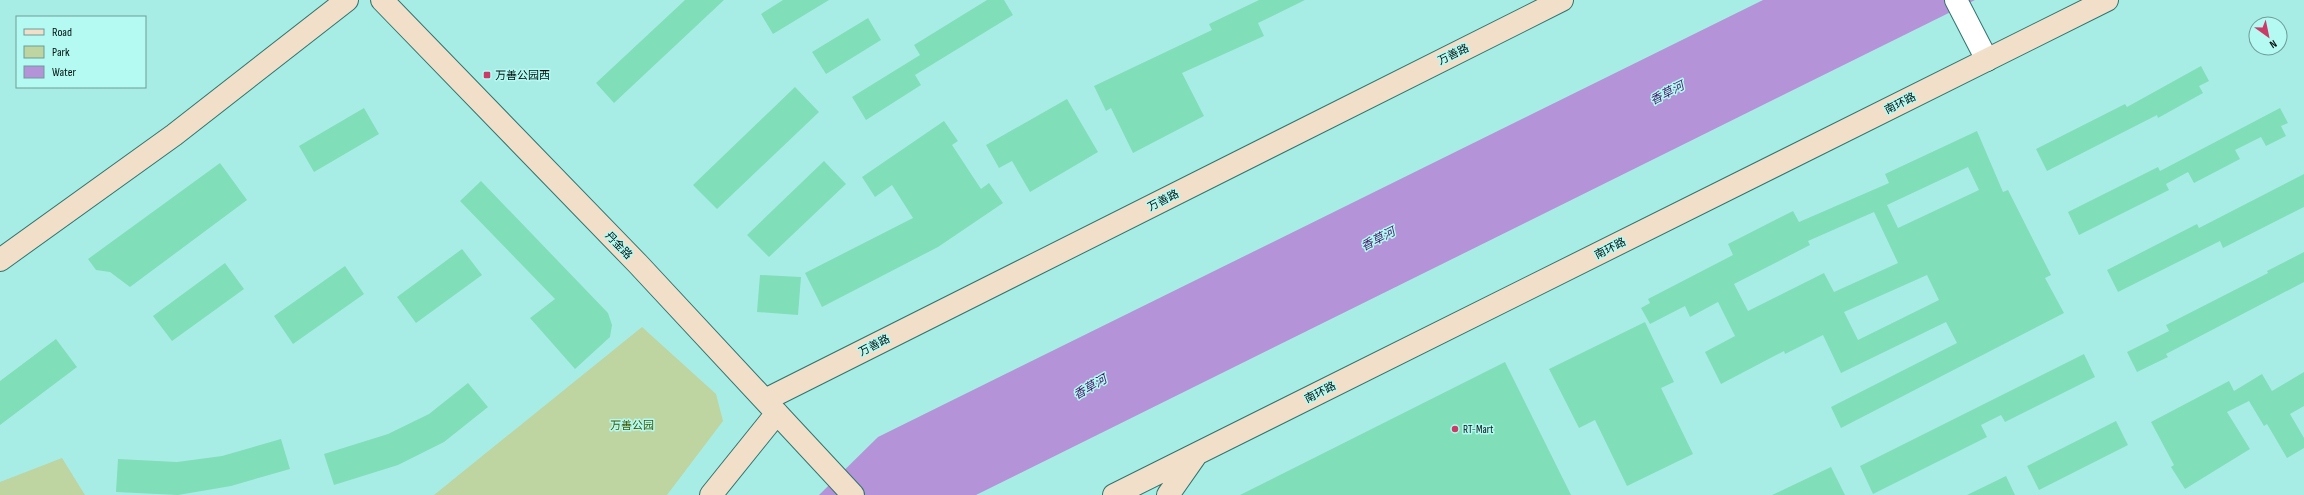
<svg xmlns="http://www.w3.org/2000/svg" width="2304" height="495" viewBox="0 0 2304 495" font-family="'Sofia Sans Condensed','Noto Sans SC',sans-serif">
  <style>
    .green { fill: #bed4a1 }
    .water { fill: #b593d8 }
    .building { fill: #80deb9; fill-rule: evenodd }
    .lines { fill: none; stroke-linecap: round; stroke-linejoin: round }
    .tertiary-casing { stroke: #30746e; stroke-width: 24 }
    .secondary-casing { stroke: #30746e; stroke-width: 24 }
    .tertiary { stroke: #fff; stroke-width: 22 }
    .secondary { stroke: #f2dfca; stroke-width: 22 }
    .poi-dot { fill: #ca3c67; stroke: #b5faf2; stroke-width: 1.5 }
    .labels { text-anchor: middle; stroke-width: 3; stroke-linejoin: round; paint-order: stroke }
    .street-label { font-size: 11px; fill: #001210; stroke: #b5faf2 }
    .poi-label { font-size: 11px; fill: #001210; stroke: #b5faf2; text-anchor: start }
    .park-label { font-size: 11px; fill: #3e5801; stroke: #b5faf2 }
    .water-label { font-size: 12px; font-style: italic; fill: #471869; stroke: #b5faf2 }
  </style>
  <rect width="100%" height="100%" fill="#a8ede5"/>
  <path class="green" d="M642,327L716,394L723,421L667,495H434Z
    M62,458L85,495H0V482Z"/>
  <path class="water" d="M1763,0H1975L976,495H819L878,437Z"/>
  <path class="building" d="M685,0H724L614,103L596,83Z
    M783,0H829L773,34L761,14Z
    M987,0H1004L1013,15L915,75L921,85L866,120L852,97L920,55L914,45Z
    M1259,0H1305L1258,23L1264,36L1182,73L1204,116L1133,153L1111,108L1106,111L1094,86L1212,30L1209,24Z
    M868,18L881,40L826,74L812,52Z
    M2201,66L2209,81L2199,86L2203,93L2158,118L2157,115L2047,171L2036,149L2125,104L2127,107Z
    M795,87L819,112L717,209L693,185Z
    M1067,99L1098,152L1030,192L1012,161L999,168L986,145Z
    M364,108L379,134L314,172L299,146Z
    M2280,108L2288,123L2281,126L2286,136L2266,146L2261,137L2235,150L2240,159L2194,183L2188,172L2166,184L2169,190L2079,235L2068,212L2158,167L2160,171Z
    M944,121L958,141L952,145L981,189L989,183L1003,203L938,247L822,307L805,273L913,218L892,185L875,197L862,177Z
    M1977,131L2003,192L2008,190L2051,275L2045,278L2064,313L1841,428L1831,407L1957,343L1946,322L1841,373L1823,335L1785,354L1784,351L1721,384L1705,352L1735,336L1718,302L1690,317L1685,306L1650,324L1641,308L1650,303L1648,299L1733,255L1728,244L1793,211L1799,222L1889,183L1885,174ZM1968,167L1979,190L1898,228L1887,205ZM1874,212L1898,263L1834,292L1824,273L1748,311L1734,284L1810,245L1808,241ZM1927,275L1939,300L1858,340L1844,312Z
    M824,161L846,184L769,257L747,235Z
    M220,163L247,200L130,287L110,272L96,270L88,259Z
    M2304,174V207L2223,248L2220,241L2118,292L2107,270L2197,224L2199,228Z
    M481,181L608,313L612,325L610,337L575,369L530,318L555,299L460,201Z
    M462,249L482,275L416,323L397,297Z
    M2304,252V282L2166,354L2168,357L2137,372L2127,352L2169,331L2166,325L2268,273L2267,271Z
    M225,263L244,289L172,341L153,316Z
    M345,266L364,294L293,344L274,316Z
    M760,275L801,277L798,315L757,312Z
    M1645,322L1674,382L1661,388L1693,454L1627,486L1595,420L1579,428L1549,369Z
    M56,339L77,367L0,425V381Z
    M2084,354L2095,377L2005,422L2001,415L1981,425L1987,437L1873,494L1860,466Z
    M1505,362L1571,495H1240Z
    M2304,372V406L2290,414L2304,438V448L2287,458L2267,424L2264,426L2249,401L2227,412L2250,449L2185,489L2171,467L2174,465L2151,422L2229,381L2234,391L2262,374L2272,391Z
    M468,383L488,407L444,442L398,465L334,485L324,454L388,434L429,414Z
    M2116,421L2128,445L2039,490L2027,466Z
    M281,439L290,469L231,486L178,495L116,492L118,459L177,462L222,456Z
    M1831,467L1845,495H1772Z
    M2006,476L2015,495H1967Z"/>
  <g class="lines">
    <defs>
      <path id="tertiary" d="M1956,0L1987,60"/>
      <path id="secondary" d="M382,0L638,264L853,495
        M0,260L174,135L347,0
        M765,400L1562,0
        M711,495L777,413
        M1114,495L2107,0
        M1168,495L1196,455"/>
    </defs>
    <use href="#tertiary" class="tertiary-casing"/>
    <use href="#secondary" class="secondary-casing"/>
    <use href="#tertiary" class="tertiary"/>
    <use href="#secondary" class="secondary"/>
  </g>
  <g class="poi-dot">
    <rect x="483" y="71" width="8" height="8" rx="2"/>
    <circle cx="1455" cy="429" r="4"/>
  </g>
  <g class="labels">
    <g class="street-label">
      <text transform="translate(1453 54) rotate(-26)" y="4">万善路</text>
      <text transform="translate(1900 103) rotate(-27)" y="4">南环路</text>
      <text transform="translate(1163 200) rotate(-27)" y="4">万善路</text>
      <text transform="translate(619 245) rotate(46)" y="4">丹金路</text>
      <text transform="translate(1610 248) rotate(-27)" y="4">南环路</text>
      <text transform="translate(874 345) rotate(-27)" y="4">万善路</text>
      <text transform="translate(1320 392) rotate(-27)" y="4">南环路</text>
    </g>
    <g class="poi-label">
      <text x="495" y="79">万善公园西</text>
      <text x="1463" y="433">RT-Mart</text>
    </g>
    <g class="park-label">
      <text x="632" y="429">万善公园</text>
    </g>
    <g class="water-label">
      <text transform="translate(1667 93) rotate(-27)" y="4">香草河</text>
      <text transform="translate(1378 239) rotate(-27)" y="4">香草河</text>
      <text transform="translate(1090 387) rotate(-30)" y="4">香草河</text>
    </g>
  </g>
  <rect x="16" y="16" width="130" height="72" fill="#b5faf2" stroke="#6d9d98"/>
  <rect x="24" y="29" width="20" height="6" fill="#f2dfca" stroke="#6d9d98"/>
  <text x="52" y="36" font-size="12" fill="#001210">Road</text>
  <rect x="24" y="46" width="20" height="12" fill="#bed4a1" stroke="#6d9d98"/>
  <text x="52" y="56" font-size="12" fill="#001210">Park</text>
  <rect x="24" y="66" width="20" height="12" fill="#b593d8" stroke="#6d9d98"/>
  <text x="52" y="76" font-size="12" fill="#001210">Water</text>
  <g transform="translate(2268 36) rotate(147)"><circle r="19" fill="#b5faf2" stroke="#6d9d98"/>
  <path d="M0-3L7 15L0 10L-7 15Z" fill="#ca3c67"/>
  <text y="-6" font-size="11" font-weight="bold" text-anchor="middle" fill="#001210">N</text>
  </g>
</svg>
